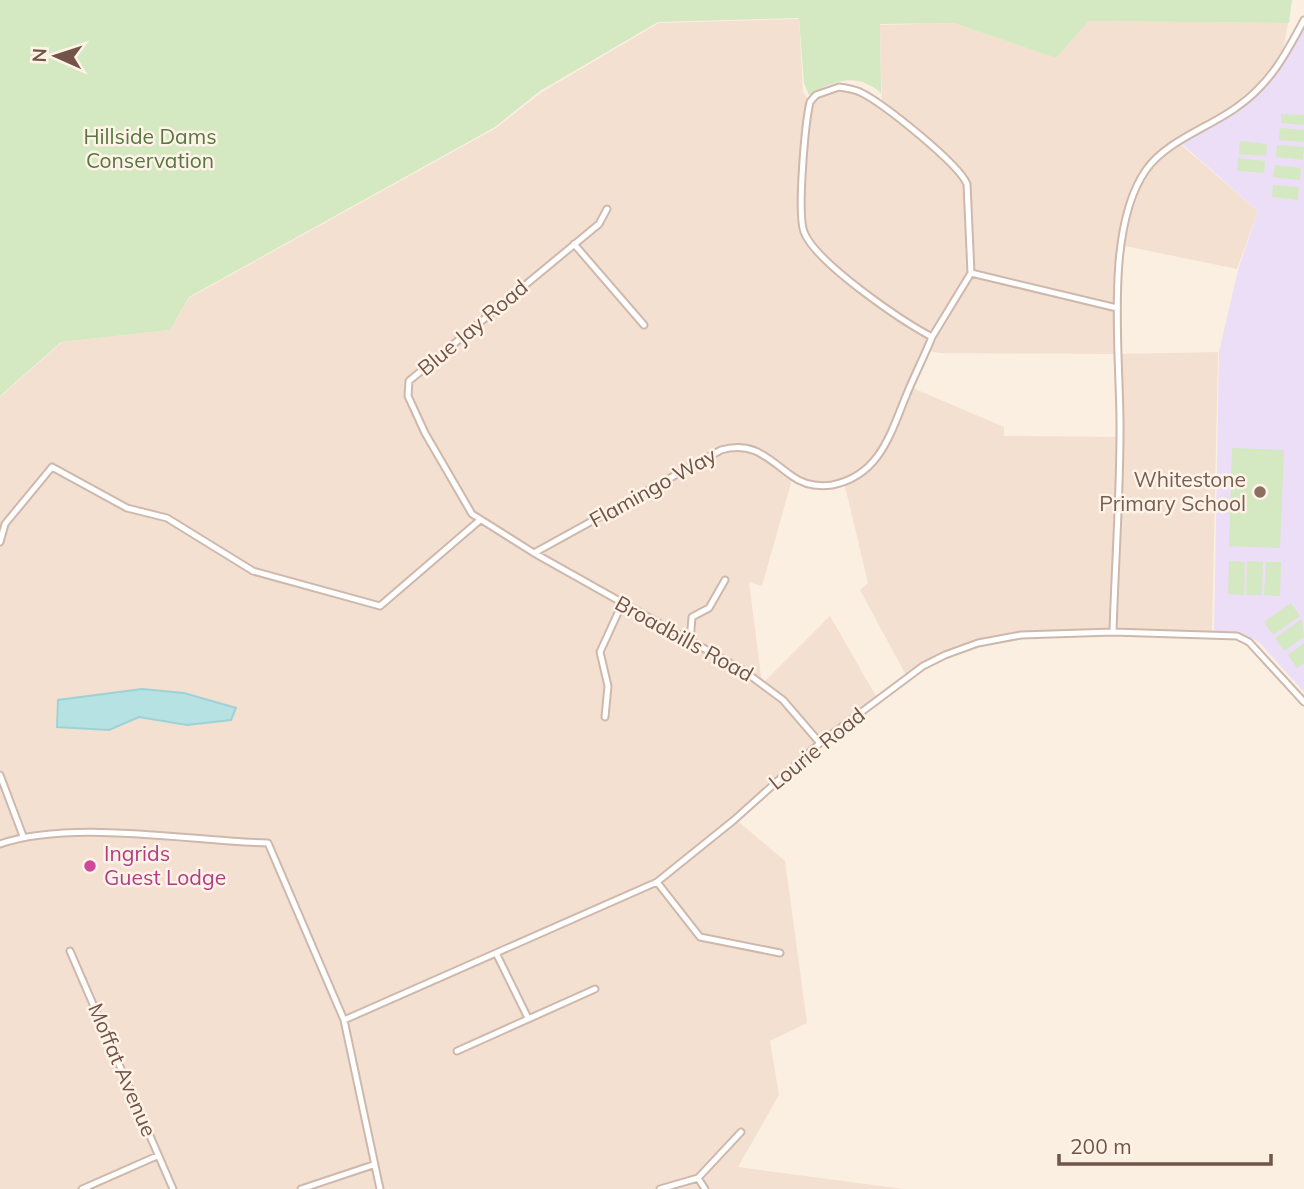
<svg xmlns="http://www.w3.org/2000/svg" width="1304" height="1189" viewBox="0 0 1304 1189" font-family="Mulish,sans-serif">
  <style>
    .residential { fill: #f3e0d0 }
    .education { fill: #ecdef7 }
    .green { fill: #d4e8c1 }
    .water { fill: #b7e2e4; stroke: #9dd2d6; stroke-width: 2 }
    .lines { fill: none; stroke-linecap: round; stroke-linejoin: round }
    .street-casing { stroke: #ceb8ac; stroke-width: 9 }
    .street { stroke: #fff; stroke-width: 5 }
    .education-dot { fill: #8d6e63; stroke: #fff3e7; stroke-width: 2.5 }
    .hotel-dot { fill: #d1479c; stroke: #fff3e7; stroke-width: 2.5 }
    .labels { text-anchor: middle; stroke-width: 5; stroke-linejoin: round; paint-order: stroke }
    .park-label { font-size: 21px; fill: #567842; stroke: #fff3e7 }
    .street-label { font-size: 21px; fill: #725449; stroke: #fff3e7 }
    .education-label { font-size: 21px; fill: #785e54; stroke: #fff3e7; text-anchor: end }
    .hotel-label { font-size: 21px; fill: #b23c85; stroke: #fff3e7; text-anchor: start }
  </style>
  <rect width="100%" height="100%" fill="#fbefe1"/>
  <path class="residential" d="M799,19L803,92L810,102L816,96L831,89H851L882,107L880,25L954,23L1056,58L1089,21L1288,23L1281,61L1251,96L1179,143L1258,211L1237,269L1125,246L1119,308V354L940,353L924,350L908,386L1004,427V436L1122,437L1120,354L1218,352L1212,633L1110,630L978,641L907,677L860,590L868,583L844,482L822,486L793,476L762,586L749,582L762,684L830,616L877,698L734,818L785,861L807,1023L770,1041L779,1095L738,1167L903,1189H0V397L62,342L170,330L189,298L496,128L542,92L659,23Z"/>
  <path class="education" d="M1302,26L1304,27V692L1259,642L1241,633H1214L1219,352L1238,270L1258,211L1181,143L1235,110L1267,83L1283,62Z"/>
  <path class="green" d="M0,0H1292L1289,23L1089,21L1056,58L954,23L880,24L881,93C858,74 841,79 815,91L813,96L809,95L804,83L799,18L658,22L540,91L495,127L189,297L170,330L61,342L0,396Z
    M1281,114L1304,115V125L1281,123Z
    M1280,128L1304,130V142L1279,140Z
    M1240,141L1267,144L1266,156L1239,154Z
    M1277,145L1304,147L1303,160L1276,157Z
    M1238,158L1265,161L1264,173L1237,171Z
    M1275,165L1301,168L1300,180L1273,177Z
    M1273,185L1299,187L1298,200L1272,197Z
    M1232,448L1284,450L1280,548L1229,546Z
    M1229,561L1245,562L1244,595L1228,594Z
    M1247,561L1263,562L1262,595H1246Z
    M1266,562H1281L1280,596L1264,595Z
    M1291,603L1300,616L1273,635L1264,622Z
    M1302,619L1304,637L1284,651L1275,638Z
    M1304,643V663L1297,668L1288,655Z"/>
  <path class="water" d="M142,689L184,693L236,708L231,720L187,725L139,717L109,730L57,727L58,700Z"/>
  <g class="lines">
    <defs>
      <path id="street" d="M839,87C847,88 853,89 860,92C883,103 958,163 967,184L971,273L932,337C902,321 816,263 804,232C797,213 805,124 810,102L816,95Z
        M607,209L599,224L409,381L408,396L425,433L472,514L534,553L744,671L783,700L820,743
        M574,244L644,325
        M971,273L1117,308
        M0,542L5,524L52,467L127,508L167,518L253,571L380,606L480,520
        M534,553L721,450C754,441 767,458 792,476C804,485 817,487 832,485C879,476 890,435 906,396C914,376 924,357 932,337
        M1113,632C1115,565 1120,498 1120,431C1121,359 1103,231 1146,170C1166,141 1210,127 1237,107C1270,84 1286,54 1304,20
        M690,642L692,617L709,608L725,580
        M605,717L608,686L600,652L622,604
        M0,775L23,836
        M0,844C70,819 191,841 268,843L344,1020L380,1189
        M657,882L700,937L780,953
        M70,951L173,1189
        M497,955L528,1018
        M344,1020L657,882L734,820L820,743L923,666L945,655L978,643L1021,635L1113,632L1237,636L1249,642L1304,702
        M457,1051L595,989
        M698,1178L705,1189
        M82,1189L157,1156
        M301,1189L373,1165
        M660,1189L698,1178L741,1132"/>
    </defs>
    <use href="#street" class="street-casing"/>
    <use href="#street" class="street"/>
  </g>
  <circle class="education-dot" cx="1260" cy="492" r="7"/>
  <circle class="hotel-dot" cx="90" cy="866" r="7"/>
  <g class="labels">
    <g class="park-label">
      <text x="150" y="144">Hillside Dams<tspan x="150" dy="24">Conservation</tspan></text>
    </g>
    <g class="street-label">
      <text transform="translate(473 328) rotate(-40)" y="7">Blue Jay Road</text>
      <text transform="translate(653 488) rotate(-29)" y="7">Flamingo Way</text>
      <text transform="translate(684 639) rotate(29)" y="7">Broadbills Road</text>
      <text transform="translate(817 749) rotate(-39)" y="7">Lourie Road</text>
      <text transform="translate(122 1070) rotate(67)" y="7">Moffat Avenue</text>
    </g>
    <g class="education-label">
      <text x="1246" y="487">Whitestone<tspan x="1246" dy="24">Primary School</tspan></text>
    </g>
    <g class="hotel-label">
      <text x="104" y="861">Ingrids<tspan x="104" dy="24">Guest Lodge</tspan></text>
    </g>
  </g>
  <g transform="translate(56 56) rotate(273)" stroke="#fff3e7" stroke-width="5" paint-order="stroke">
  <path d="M0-5L12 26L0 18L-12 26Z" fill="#725449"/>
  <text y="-10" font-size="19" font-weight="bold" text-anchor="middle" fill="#725449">N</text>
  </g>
  <path d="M1059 1154v10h212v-10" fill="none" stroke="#725449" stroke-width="3.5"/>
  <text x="1070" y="1154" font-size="21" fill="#725449" stroke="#fff3e7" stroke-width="5" paint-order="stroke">200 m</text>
</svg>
